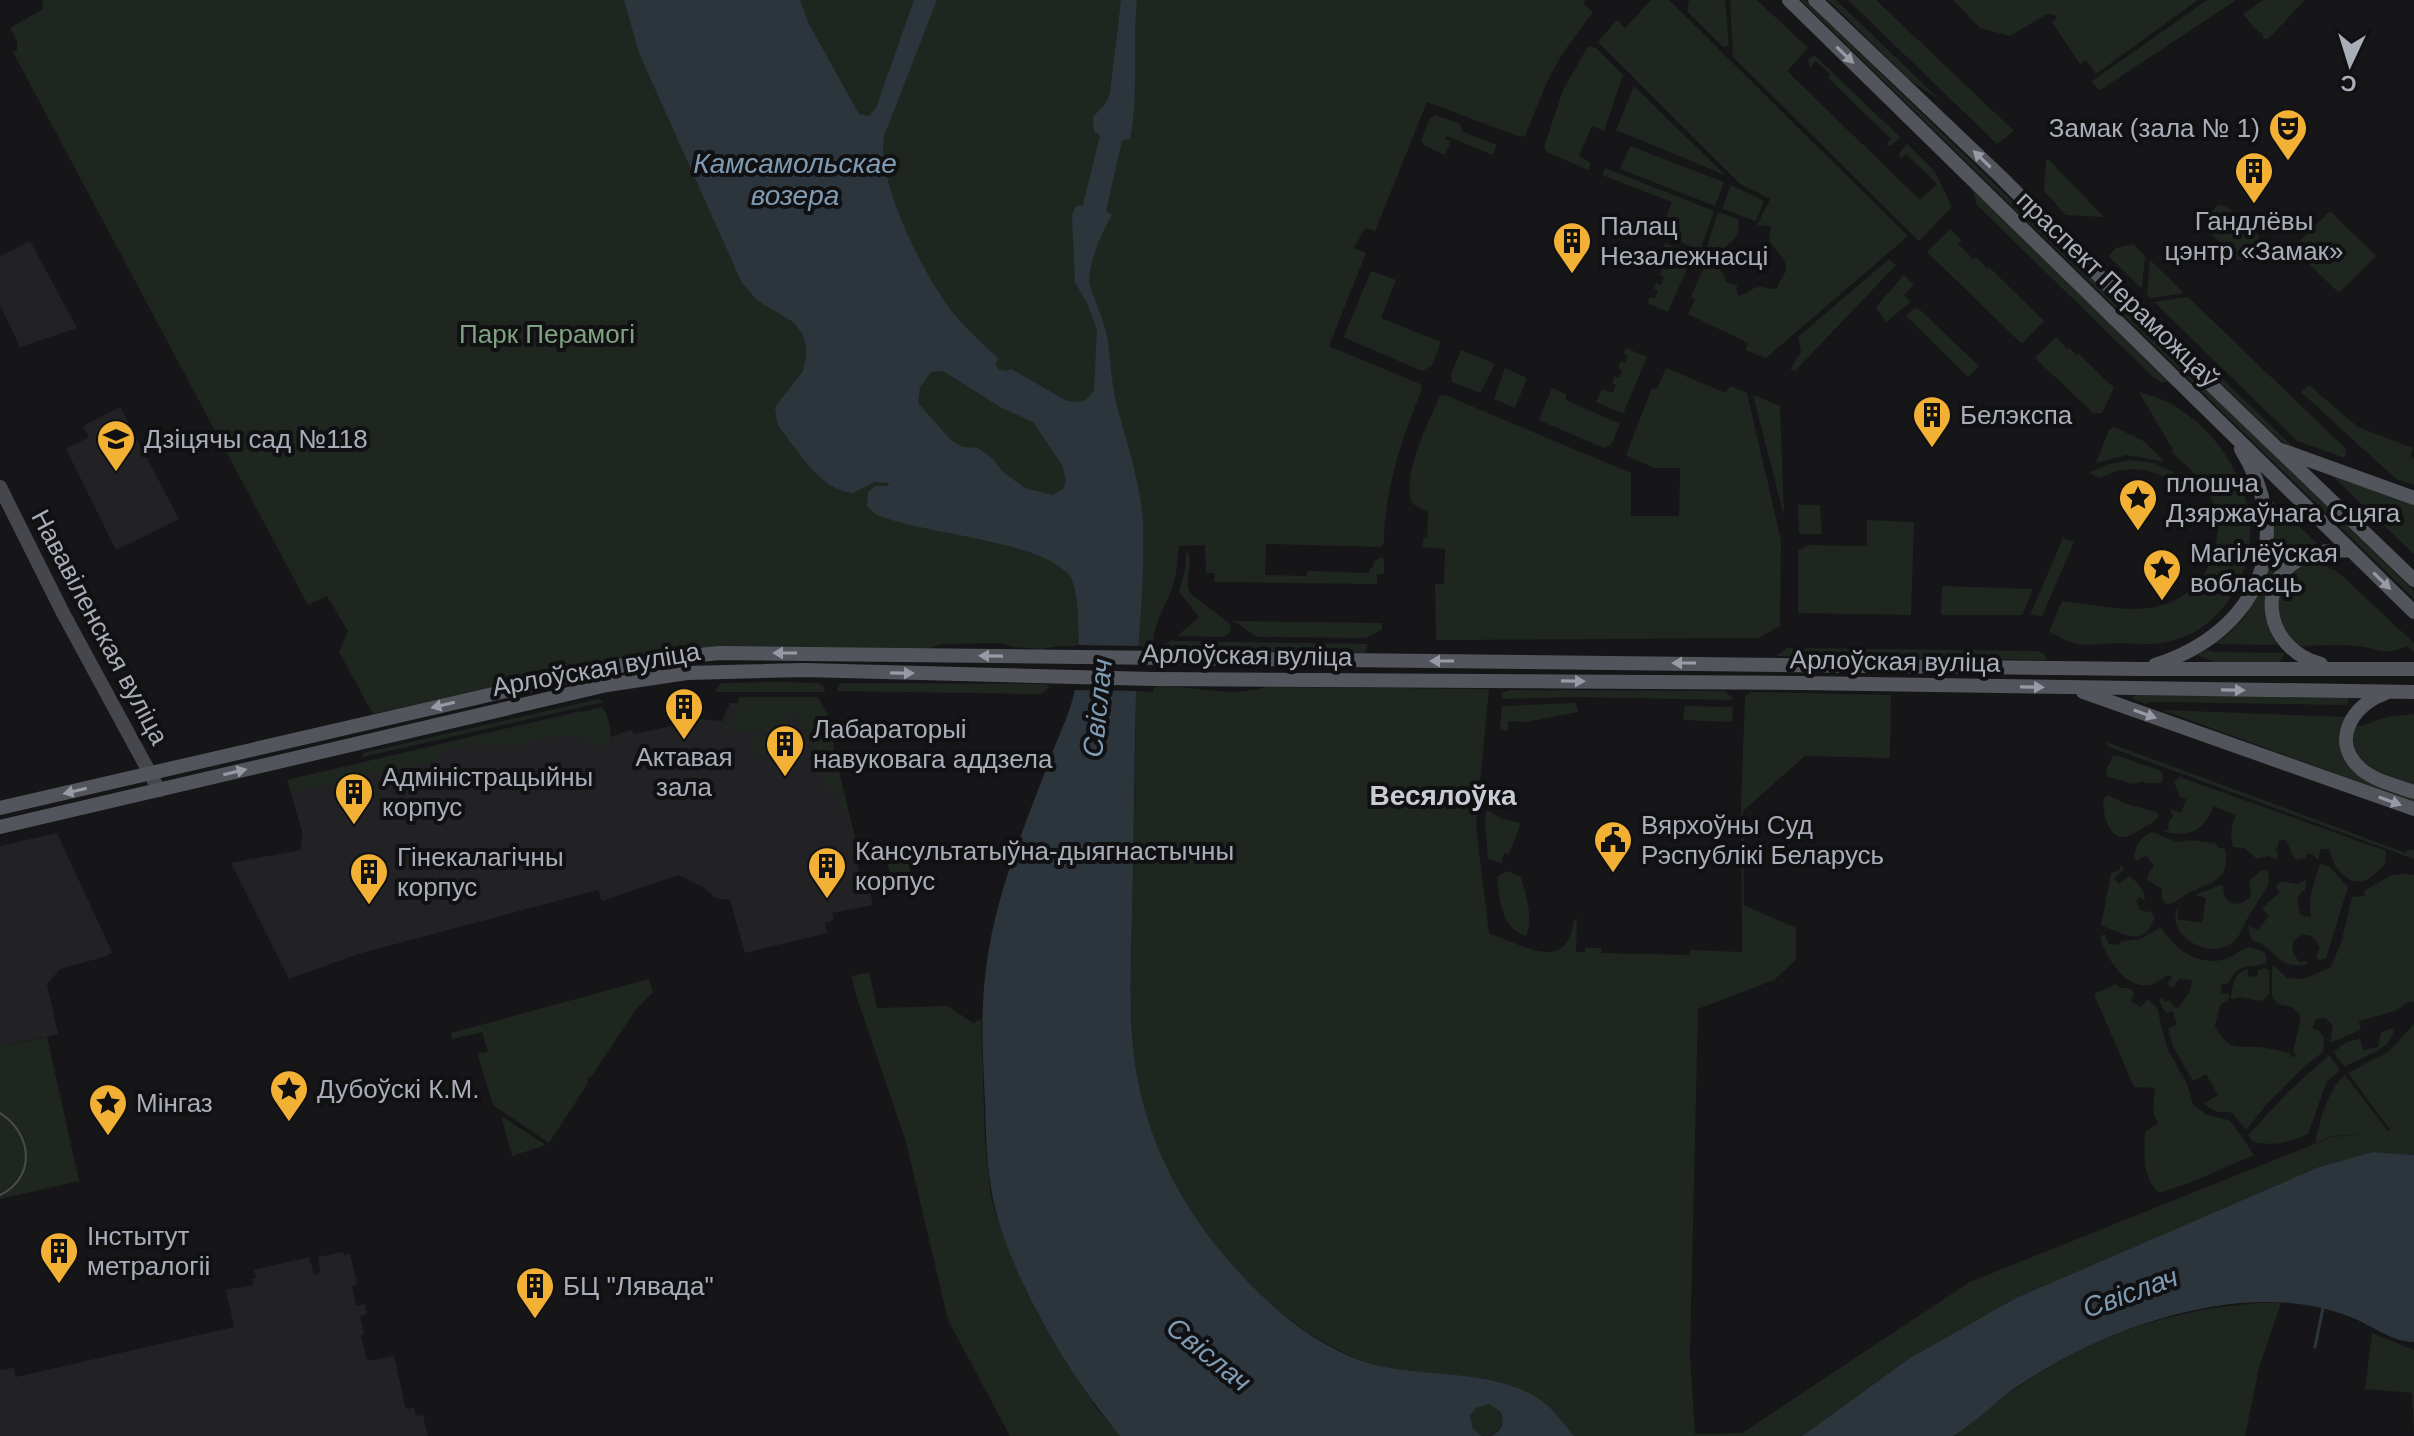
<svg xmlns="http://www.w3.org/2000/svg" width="2414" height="1436" viewBox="0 0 2414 1436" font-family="Arial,sans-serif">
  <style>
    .built { fill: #222225 }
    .green { fill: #1e261f }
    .water { fill: #2c353c; fill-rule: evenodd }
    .pier { fill: #161618 }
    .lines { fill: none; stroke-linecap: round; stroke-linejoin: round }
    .stream { stroke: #2c353c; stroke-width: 3 }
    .secondary { stroke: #45474d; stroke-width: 14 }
    .primary { stroke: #53555c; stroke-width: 14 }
    .tram { stroke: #4a4c52; stroke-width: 2 }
    .oneway { fill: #979ba6 }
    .labels { text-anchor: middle; stroke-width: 8; stroke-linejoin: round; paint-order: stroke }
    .poi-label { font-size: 26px; fill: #a8adb8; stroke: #111113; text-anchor: start }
    .street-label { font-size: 26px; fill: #a8adb8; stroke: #111113 }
    .park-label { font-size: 26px; fill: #7fa381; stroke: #111113 }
    .water-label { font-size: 28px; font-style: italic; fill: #7f9bb3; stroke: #111113 }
    .neighbourhood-label { font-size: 28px; font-weight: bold; fill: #c9ccd4; stroke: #111113 }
  </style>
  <rect width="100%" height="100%" fill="#161618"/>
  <path class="built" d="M30,241L77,328L20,347L0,305V256Z
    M120,407L179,519L116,550L66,449L89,437L83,426Z
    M730,703L813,705L827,717L834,764L863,887L865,892H870L873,905L832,913L834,920L825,923L827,933L745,953L730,900L715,898L704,888L678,875L602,901L598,890L358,954L289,979L231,863L301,850L302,831L287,780L580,711L603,740L630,730L635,734L702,719L722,721Z
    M57,833L112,952L107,956L60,969L47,984L58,1034L0,1047V846Z
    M343,1252L344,1255L350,1254L357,1284L352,1286L356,1306L365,1304L367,1314L360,1316L364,1334L361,1335L367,1361L394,1356L406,1409L414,1408L416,1416L423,1415L428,1436H0V1370L14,1368L16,1377L234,1327L226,1290L253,1285L252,1279L256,1278L254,1270L309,1257L314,1275L321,1273L318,1257Z"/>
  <path class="green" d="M42,0H1585L1583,3L1593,12L1562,54L1546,84L1525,136L1520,137L1427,102L1375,231L1365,228L1354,248L1366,253L1329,346L1420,384L1422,389C1402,439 1384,489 1384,544L1380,547L1266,544L1265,575L1307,576V571L1369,573L1370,568H1373L1374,561L1381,557L1384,559V574H1377V584L1214,582L1215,573H1206L1205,545L1179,546C1177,559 1177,573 1173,586C1165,608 1152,624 1154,649L1059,646L1041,649L1013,647L999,643L941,644L926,650L589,666L373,714L339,652L348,631L327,596L308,605L13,52L17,50V41L10,28L43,9Z
    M1651,0H1669L1908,236L1766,358L1745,350L1748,343L1688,314L1695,300L1691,296L1710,255L1705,252L1718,212L1738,219C1740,231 1737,239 1727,245V253L1719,268L1725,277V282L1738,285L1736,288L1738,296C1746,295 1752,287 1760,287C1766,287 1769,291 1777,288C1778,282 1785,275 1786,270C1787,258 1774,249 1769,241L1771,226L1757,225L1770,199L1739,183L1598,42L1617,20L1625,28Z
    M1689,0H1725L1729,46L1723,47L1687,11Z
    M1730,0H1757L1808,48L1787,71L1920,200L1937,184L1906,154L1900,159V152L1907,144L1934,170L1952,207L1919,241L1733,57Z
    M1801,0H1805L2414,591V599Z
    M1828,0H1836L1941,101L1910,80Z
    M1848,0H1876L2014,131L1997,144Z
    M1953,0H2198L2096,74L2086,60L2080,64L2052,22L2057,19L2055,15L2047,14L2010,36L1980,28Z
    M2207,0H2236L2100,90L2091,82Z
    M2263,0H2305L2268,39H2264L2261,32L2259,33L2243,14Z
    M1588,46L1596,48L1623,75L1604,131L1592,126L1579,156L1591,163L1588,170L1547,152L1544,147L1563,90Z
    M1814,55L1900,137L1892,145H1886L1891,139L1828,78L1831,75L1816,61L1810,67L1808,60Z
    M1634,86L1725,175L1616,130Z
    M1436,115L1460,124L1463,132L1497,145L1493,155L1447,136L1445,139L1451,141L1445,155L1425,146L1421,140L1430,118Z
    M1630,146L1724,182L1715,206L1620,169Z
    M2048,159L2104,217L2066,215L2044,191L2046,160Z
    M1605,168L1714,211L1700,251L1660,232L1672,202L1602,175Z
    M1731,185L1764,201L1756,221L1722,209Z
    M1972,188L2168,382H2161L2153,377L1977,205Z
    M2218,205C2233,205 2264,235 2263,250L2250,262L2238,260L2206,229L2205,218Z
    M2330,211L2376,256L2339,293L2293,248Z
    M1950,229L1961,240L1958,244L1973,259L1976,257L1987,268L1989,267L2044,321L2022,344L1927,252Z
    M1665,243L1693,255L1668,312L1647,303L1650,297L1655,298L1658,291L1654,289L1656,283L1661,285L1664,277L1660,275L1662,268L1667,270L1670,262L1658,259Z
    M2133,244L2145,255L2142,289L2108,256L2116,248Z
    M1889,259L1896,265L1795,371L1790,369L1801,352L1798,337Z
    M2150,260L2184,293L2151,298L2147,294Z
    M1371,271L1396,280L1381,318L1441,342L1432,365L1422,371L1345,338L1344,336Z
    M1904,275L1914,285L1904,295L1911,302L1886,322L1876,307Z
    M2188,297L2346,449L2345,458L2297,441L2154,302Z
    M2142,301L2298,452L2278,438L2138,304Z
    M1915,308L1919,309L1979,366L1968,377L1906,316Z
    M2056,337L2067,349L2069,348L2077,355L2079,354L2114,388L2102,413H2093L2035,358Z
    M1626,348L1647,357L1623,414L1596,402L1602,389L1613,393L1616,385L1612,383L1614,376L1619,378L1622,370L1618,368L1621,361L1625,363L1628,356L1623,353Z
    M1461,350L1495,364L1480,393L1452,382L1451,374Z
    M1505,368L1527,378L1515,408L1494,399Z
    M1666,368L1726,393L1730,386L1747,393L1781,540L1780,626L1759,638L1436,640L1435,584H1444L1445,549L1423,547V538H1427L1428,512L1413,504C1399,479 1429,421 1440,396L1445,395L1631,473V516H1679L1680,468H1654L1626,455L1652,388L1657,389Z
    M2309,385L2358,427L2413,448L2410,457L2414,459V485L2396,479L2301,392Z
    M1552,388L1566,394V400L1620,424L1611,445L1604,448L1541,421L1539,419Z
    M2139,392C2153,396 2166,400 2178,408C2241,449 2274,532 2230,598C2216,620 2193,637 2167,642C2154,645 2137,644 2125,643C2109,643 2092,646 2077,644C2067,642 2057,636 2049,632L2062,601C2092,604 2129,614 2159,606C2208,594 2231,537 2209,494C2201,477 2186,466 2172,453L2173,450Z
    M1753,395L1780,406L1784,516Z
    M2114,427L2142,440L2165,462L2127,455L2096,463L2109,430Z
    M2130,460L2154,463L2174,472L2169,480C2147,466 2123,466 2100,478L2089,473L2108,464Z
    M2329,473L2414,505V554Z
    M2267,496L2321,547C2282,578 2244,590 2278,645L2218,644L2215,643L2228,634L2244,618L2263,585Z
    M1798,505H1820L1822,534H1803L1799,532Z
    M1867,520L1914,522L1911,615L1798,613V551L1808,545L1867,546Z
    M2063,538L2074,542L2042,616L2030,615Z
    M1186,549C1195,564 1183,578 1190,593L1231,625L1230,632L1224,637L1177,636L1199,617L1179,592L1186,565Z
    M2310,560L2323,562L2329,568L2338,572L2414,643V652L2407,646C2383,657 2379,648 2357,646C2337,644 2317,646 2297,646C2267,613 2273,583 2310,560Z
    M1942,586L2033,589L2022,615H1941Z
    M1234,621L1382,623V630L1365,638L1257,637Z
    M1172,640L1176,641L1368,644L1365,653L1171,651L1160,648Z
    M1787,648L2038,651L2045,655L2047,660L1776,656Z
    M2206,650L2214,652L2285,653L2279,663L2214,662L2197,655Z
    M779,682L818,683L824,687L825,692H715L721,683Z
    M844,683L1045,684L1050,687L1041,694L836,691L840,684Z
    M1160,686C1195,686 1232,698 1266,687L1489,689L1476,825L1489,934C1521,942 1566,977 1574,920L1577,918L1576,952H1585V948H1601V953L1689,955L1690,950L1742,952L1741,806L1745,696L1752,692L1891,695L1890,758L1805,756L1743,811L1744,905L1796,928V960L1774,980L1698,1009L1690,1355L1695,1434L1742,1433L1970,1282L2332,1137L2366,1134L2332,1136L2315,1143C2321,1119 2326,1092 2345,1075L2388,1131H2391L2348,1073L2388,1052L2414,1024V1155L2373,1152L2319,1167L2016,1298L1910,1358L1802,1436H1574C1563,1423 1552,1406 1537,1397C1482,1364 1412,1383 1355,1358C1253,1314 1162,1198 1139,1089C1128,1032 1131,972 1132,915C1134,840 1135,766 1136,691L1153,692V688Z
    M1509,690L1724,691L1732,697L1734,700L1576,697L1501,699L1502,693Z
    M2136,695L2347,697L2349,700L2346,705L2150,702L2147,704L2134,700L2132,697Z
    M739,697H818L828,715L836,758L822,763L818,762L796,714L787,717L790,730L772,733L718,728L730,723L738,706Z
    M599,699L604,702L363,757V753Z
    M1576,703L1578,712L1525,722L1509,721L1507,731H1505L1500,728L1502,706Z
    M1685,706L1733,707L1732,722L1683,720Z
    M602,707C609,715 613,735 609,744C592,752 583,736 566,735C554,734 528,744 515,747L511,742L491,747L474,743L443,750L433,761L291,792L287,780Z
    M2162,710L2345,717C2331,777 2368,781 2414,798V802Z
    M2414,714V785C2384,774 2346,766 2355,725L2361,726L2388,717Z
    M753,734L794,743L798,747L756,758L751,736Z
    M2106,742L2406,853L2408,849L2414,850V859L2109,747Z
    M2115,755L2159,770L2162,773L2163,779L2160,783H2146L2143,781L2133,784L2106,776L2107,767L2110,763L2112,756Z
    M835,767H838L860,858L857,861L846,815L841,810L834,790L824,788L821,776L835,770Z
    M2180,777L2386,851L2385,864C2369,882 2354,891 2336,867C2332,861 2332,855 2328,849H2321L2318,860L2312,854H2307L2305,858L2297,860L2292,854L2286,840H2279L2278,846L2275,848L2278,854L2276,859L2268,856L2257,859L2244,848L2233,847C2230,834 2231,828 2236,815L2214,806C2202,831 2193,837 2165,832V830H2168L2169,821L2173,816L2170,809L2181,813L2186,799L2180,797L2174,782Z
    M2108,795L2126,804L2157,812L2159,816C2155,822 2150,824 2143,828C2138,831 2131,836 2125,837C2108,839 2103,813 2103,800Z
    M1487,810L1502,819L1521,823L1509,854L1504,853L1501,863L1488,859L1485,821Z
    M2152,832L2177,842L2190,840L2215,843L2219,848L2225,849C2231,880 2211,882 2189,893C2181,897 2175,903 2167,905L2162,899V889L2147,880L2149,873L2154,866L2146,855L2137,861L2134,857C2136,844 2141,837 2152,832Z
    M904,842L912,878L892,883L884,847Z
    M2320,864L2329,866L2348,887L2326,958L2319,961L2316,956L2320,949L2316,940L2309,935H2302L2294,940L2292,951L2299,962L2305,961L2308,964C2276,971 2279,948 2252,940L2249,931V926L2258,930L2269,916L2262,909L2268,902L2279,894L2276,886L2281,881L2298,884L2307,879L2305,890L2302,891C2296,899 2297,906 2301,915L2311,917C2307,898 2314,883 2320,864Z
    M2121,865L2124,869L2114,878L2119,884L2130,876L2140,886L2145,896L2144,901L2141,897L2136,900L2140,910L2146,912L2150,911L2155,918C2151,923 2150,931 2144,934C2132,942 2114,929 2101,926L2111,873L2119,870Z
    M2264,870L2268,872L2269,883C2262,896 2253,908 2246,921C2242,928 2240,937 2233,942C2210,962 2162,934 2179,905L2177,919L2202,923L2206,898L2195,895L2220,885L2223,886C2223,905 2240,910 2251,895L2249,881L2260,871Z
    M1507,871L1521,877C1526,896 1534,918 1526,936C1500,928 1500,899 1497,877Z
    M2405,874L2414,875V1002H2408L2395,1011L2359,1021L2361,1030L2330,1043L2333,1025L2325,1018L2316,1019L2312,1028L2319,1031L2324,1037L2323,1052L2306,1065L2267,1104L2246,1130L2231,1112H2218L2203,1104L2218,1095L2206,1074L2193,1081L2173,1047L2168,1028L2177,1024L2173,1011L2166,1013L2159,1001L2161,998L2166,1002L2169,1000L2174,1007L2178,1008L2190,991L2192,980L2179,979L2173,988L2167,984L2172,977L2168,975C2163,978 2156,984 2150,985C2125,990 2107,958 2100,938L2104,934L2109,944L2117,945L2122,941L2140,939L2161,927C2174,949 2198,967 2226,959C2234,956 2240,950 2249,947L2264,952L2267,959L2266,963C2246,971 2241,959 2228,984H2222L2221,993L2229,994V999L2220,1005L2215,1026C2230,1051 2232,1046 2258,1047C2269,1048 2280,1051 2291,1053L2290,1056L2295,1057L2296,1054L2293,1053L2300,1021L2299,1013L2292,1007L2277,1004L2272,995V968L2274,966L2287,978L2304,979L2331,967L2341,943L2352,897L2364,896L2365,890L2392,875Z
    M2265,968L2269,970V994L2262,1001L2240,997L2231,999C2232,985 2234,972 2248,969V976L2257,977L2258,970Z
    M869,972L877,1008L948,1006L973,1023L981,1019L985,1141L991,1196L996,1215L1026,1291L1039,1316L1097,1409L1120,1436H1010L948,1320L906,1142L855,992L852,976Z
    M649,979L653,992L634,1012L591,1077L587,1078L588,1083L549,1143L493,1105L478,1056L480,1053L488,1052L482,1032L452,1039L451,1033Z
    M2116,984L2120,988H2128L2134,992L2131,1001L2141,1007L2148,999L2157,1008L2167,1048L2187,1084L2193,1104L2207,1115L2228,1120L2233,1124L2254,1155L2192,1182L2159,1193C2142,1178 2144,1153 2145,1132L2158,1123L2153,1113L2155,1088L2134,1087L2094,994Z
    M2390,1029H2394C2392,1051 2361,1056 2345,1067L2333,1052L2347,1042L2360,1039L2363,1050L2378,1047L2381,1032Z
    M47,1037L79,1181L0,1199V1047Z
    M2329,1055L2340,1070L2327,1081L2308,1134C2290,1143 2272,1146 2253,1142L2248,1135L2288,1092Z
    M501,1116L546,1145L512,1156Z
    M2260,1303H2281L2259,1368L2245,1436H1956C2047,1355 2138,1312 2260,1303Z
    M2372,1333L2414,1350V1436L2412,1393L2365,1389Z
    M1470 1420a16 16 0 1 1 32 0a16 16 0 1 1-32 0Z"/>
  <path class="water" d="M624,0H800L809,24L859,114L869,116L876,108L914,0H937L884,136C876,182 925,278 954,314C967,330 983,344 998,358L996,364L998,369L1006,371L1011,369L1067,401L1074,402L1086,400L1094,390L1097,330L1088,305L1075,282L1072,215L1076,206L1083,205L1100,136L1094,131L1093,117L1106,103L1110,94L1121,0H1137C1132,46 1139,94 1130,139L1122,141L1106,211L1112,215C1101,234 1090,259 1089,282C1094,301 1103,317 1107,336C1111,359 1111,383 1117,406C1127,444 1141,484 1143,524C1145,580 1138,638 1136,694C1134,767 1134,841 1132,914C1131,972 1127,1033 1140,1091C1153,1150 1184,1208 1223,1254C1259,1297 1307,1342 1362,1361C1417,1380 1492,1366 1541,1400C1554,1409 1564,1424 1574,1436H1491C1502,1431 1505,1422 1500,1411L1489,1404L1476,1408L1470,1416L1473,1429L1482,1436H1120C1070,1376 1019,1291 997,1216C987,1179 986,1140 985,1102C983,1058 980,1013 986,969C995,895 1025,825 1051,756C1059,735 1069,715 1074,694C1079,671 1083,592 1069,575C1038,539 922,535 875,514L867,506L868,492L875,486H888L889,483L875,482L853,493C820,490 799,452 780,428L777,422L775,407L803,371L806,358V345L802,333L793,322L758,301L742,283L639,53ZM943,371L1000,407L1033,422L1062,465L1066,480L1063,489L1052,495L1025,488L1003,472L993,459L978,448L962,447L951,440L918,403L920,387L931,372Z
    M2373,1152L2414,1155V1342C2392,1342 2373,1326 2353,1318C2311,1300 2261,1299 2216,1306C2143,1318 2076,1347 2015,1388C2003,1396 1961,1434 1953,1436C1941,1436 1924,1436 1911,1436C1874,1436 1838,1436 1802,1436L1910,1358L2016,1298L2319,1167Z"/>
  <path class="pier" d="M1074,645L1143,646L1140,691L1071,690Z"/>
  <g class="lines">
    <path class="stream" d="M2315,1347L2323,1308"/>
    <path class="secondary" d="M0,487L63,613L159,790"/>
    <path class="primary" d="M1789,0L2414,612
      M1815,0L2001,177L2127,304L2414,580
      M2281,450L2414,498
      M2321,664C2264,649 2252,578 2308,555C2321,550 2337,551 2351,550
      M2155,665C2257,632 2298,543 2241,449
      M2083,692L2414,809
      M2384,694C2352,705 2330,742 2361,769C2375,781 2397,786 2414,792
      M0,808L597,670L658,659L720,653L2141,669H2414
      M0,827L607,685L687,673L804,670L1153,679L1801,683L2414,692"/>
    <path class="tram" d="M0,1113C32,1133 37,1177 0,1195"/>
  </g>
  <defs><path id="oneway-solid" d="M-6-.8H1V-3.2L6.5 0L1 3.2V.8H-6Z" transform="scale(2)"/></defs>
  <g class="oneway">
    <use href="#oneway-solid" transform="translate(1845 55) rotate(44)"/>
    <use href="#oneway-solid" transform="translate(1982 159) rotate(-136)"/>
    <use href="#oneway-solid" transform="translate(2382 581) rotate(44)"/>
    <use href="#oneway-solid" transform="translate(785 653) rotate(-180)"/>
    <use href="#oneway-solid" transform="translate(991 656) rotate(-179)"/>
    <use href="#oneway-solid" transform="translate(1442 661) rotate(-180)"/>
    <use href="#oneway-solid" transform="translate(1684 663) rotate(-180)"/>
    <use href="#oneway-solid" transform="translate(902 673) rotate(1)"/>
    <use href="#oneway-solid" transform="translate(1573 681) rotate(1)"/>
    <use href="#oneway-solid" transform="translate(2032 687) rotate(1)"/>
    <use href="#oneway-solid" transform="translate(2233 690) rotate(1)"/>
    <use href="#oneway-solid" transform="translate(443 705) rotate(167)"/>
    <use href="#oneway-solid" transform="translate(2145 714) rotate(20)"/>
    <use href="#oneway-solid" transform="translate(235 772) rotate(-13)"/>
    <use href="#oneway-solid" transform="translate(75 791) rotate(167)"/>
    <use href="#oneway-solid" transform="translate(2390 801) rotate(20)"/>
  </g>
  <defs>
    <symbol id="theatre-pin" viewBox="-11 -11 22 30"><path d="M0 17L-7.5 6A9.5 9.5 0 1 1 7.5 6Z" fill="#f2b134" stroke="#111113"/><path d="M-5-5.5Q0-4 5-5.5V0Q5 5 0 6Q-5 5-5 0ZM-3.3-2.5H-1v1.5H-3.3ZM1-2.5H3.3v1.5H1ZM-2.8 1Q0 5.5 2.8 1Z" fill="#111"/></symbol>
    <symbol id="building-pin" viewBox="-11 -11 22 30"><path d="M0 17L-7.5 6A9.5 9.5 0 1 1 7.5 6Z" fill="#f2b134" stroke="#111113"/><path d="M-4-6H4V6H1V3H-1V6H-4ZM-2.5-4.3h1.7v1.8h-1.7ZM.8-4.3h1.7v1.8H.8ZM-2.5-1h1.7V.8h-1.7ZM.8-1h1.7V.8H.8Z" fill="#111"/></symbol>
    <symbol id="school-pin" viewBox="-11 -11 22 30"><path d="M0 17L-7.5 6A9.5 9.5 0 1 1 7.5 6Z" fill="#f2b134" stroke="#111113"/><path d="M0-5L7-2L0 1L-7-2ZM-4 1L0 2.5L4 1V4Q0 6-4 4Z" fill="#111"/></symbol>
    <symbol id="sight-pin" viewBox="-11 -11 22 30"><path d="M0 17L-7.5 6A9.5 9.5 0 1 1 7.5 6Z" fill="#f2b134" stroke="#111113"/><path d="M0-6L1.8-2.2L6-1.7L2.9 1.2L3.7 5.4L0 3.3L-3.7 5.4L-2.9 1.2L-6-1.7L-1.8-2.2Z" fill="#111"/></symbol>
    <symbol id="civic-pin" viewBox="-11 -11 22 30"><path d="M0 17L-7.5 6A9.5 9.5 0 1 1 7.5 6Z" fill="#f2b134" stroke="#111113"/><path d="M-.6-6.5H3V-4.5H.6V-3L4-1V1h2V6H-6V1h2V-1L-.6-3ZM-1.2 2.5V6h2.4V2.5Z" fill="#111"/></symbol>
  </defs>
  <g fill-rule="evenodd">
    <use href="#theatre-pin" x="2266" y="106" width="44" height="60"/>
    <use href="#building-pin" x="2232" y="149" width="44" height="60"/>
    <use href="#building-pin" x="1550" y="219" width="44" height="60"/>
    <use href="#building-pin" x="1910" y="393" width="44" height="60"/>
    <use href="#school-pin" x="94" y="417" width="44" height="60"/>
    <use href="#sight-pin" x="2116" y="476" width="44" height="60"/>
    <use href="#sight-pin" x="2140" y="546" width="44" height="60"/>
    <use href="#building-pin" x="662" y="685" width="44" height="60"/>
    <use href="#building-pin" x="763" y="722" width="44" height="60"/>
    <use href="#building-pin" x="332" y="770" width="44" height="60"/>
    <use href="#civic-pin" x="1591" y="818" width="44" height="60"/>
    <use href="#building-pin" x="805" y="844" width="44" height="60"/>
    <use href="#building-pin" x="347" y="850" width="44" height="60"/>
    <use href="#sight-pin" x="267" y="1067" width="44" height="60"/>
    <use href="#sight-pin" x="86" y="1081" width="44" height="60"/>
    <use href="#building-pin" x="37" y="1229" width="44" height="60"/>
    <use href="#building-pin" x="513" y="1264" width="44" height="60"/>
  </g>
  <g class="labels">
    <g class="poi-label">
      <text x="2260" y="137" text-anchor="end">Замак (зала № 1)</text>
      <text x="2254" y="230" text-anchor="middle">Гандлёвы<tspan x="2254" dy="30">цэнтр «Замак»</tspan></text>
      <text x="1600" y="235">Палац<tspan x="1600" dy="30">Незалежнасці</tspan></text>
      <text x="1960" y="424">Белэкспа</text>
      <text x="144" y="448">Дзіцячы сад №118</text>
      <text x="2166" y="492">плошча<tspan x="2166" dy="30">Дзяржаўнага Сцяга</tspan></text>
      <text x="2190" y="562">Магілёўская<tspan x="2190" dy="30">вобласць</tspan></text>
      <text x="813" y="738">Лабараторыі<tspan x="813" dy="30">навуковага аддзела</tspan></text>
      <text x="684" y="766" text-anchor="middle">Актавая<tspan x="684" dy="30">зала</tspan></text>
      <text x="382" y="786">Адміністрацыйны<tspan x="382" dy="30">корпус</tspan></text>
      <text x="1641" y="834">Вярхоўны Суд<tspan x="1641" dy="30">Рэспублікі Беларусь</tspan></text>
      <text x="855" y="860">Кансультатыўна-дыягнастычны<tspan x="855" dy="30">корпус</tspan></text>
      <text x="397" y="866">Гінекалагічны<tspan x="397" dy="30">корпус</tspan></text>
      <text x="317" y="1098">Дубоўскі К.М.</text>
      <text x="136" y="1112">Мінгаз</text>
      <text x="87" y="1245">Інстытут<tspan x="87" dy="30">метралогіі</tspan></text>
      <text x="563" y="1295">БЦ "Лявада"</text>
    </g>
    <g class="street-label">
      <text transform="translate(2118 289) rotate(44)" y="9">праспект Пераможцаў</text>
      <text transform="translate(100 627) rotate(62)" y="9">Нававіленская вуліца</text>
      <text transform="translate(1247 655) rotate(1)" y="9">Арлоўская вуліца</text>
      <text transform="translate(1895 661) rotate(1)" y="9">Арлоўская вуліца</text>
      <text transform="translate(596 669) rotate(-10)" y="9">Арлоўская вуліца</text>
    </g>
    <g class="park-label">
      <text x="547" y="343">Парк Перамогі</text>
    </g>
    <g class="water-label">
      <text x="795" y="173">Камсамольскае<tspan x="795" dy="32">возера</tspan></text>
      <text transform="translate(1097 708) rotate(-84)" y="10">Свіслач</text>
      <text transform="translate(2130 1292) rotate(-20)" y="10">Свіслач</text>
      <text transform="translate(1209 1354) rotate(39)" y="10">Свіслач</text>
    </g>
    <g class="neighbourhood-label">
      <text x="1443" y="805">Весялоўка</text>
    </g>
  </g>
  <g transform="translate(2350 64) rotate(184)" stroke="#111113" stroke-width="6" paint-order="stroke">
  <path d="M0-6L14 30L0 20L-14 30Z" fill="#a8adb8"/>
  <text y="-12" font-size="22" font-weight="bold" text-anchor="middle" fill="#a8adb8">С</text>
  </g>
</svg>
